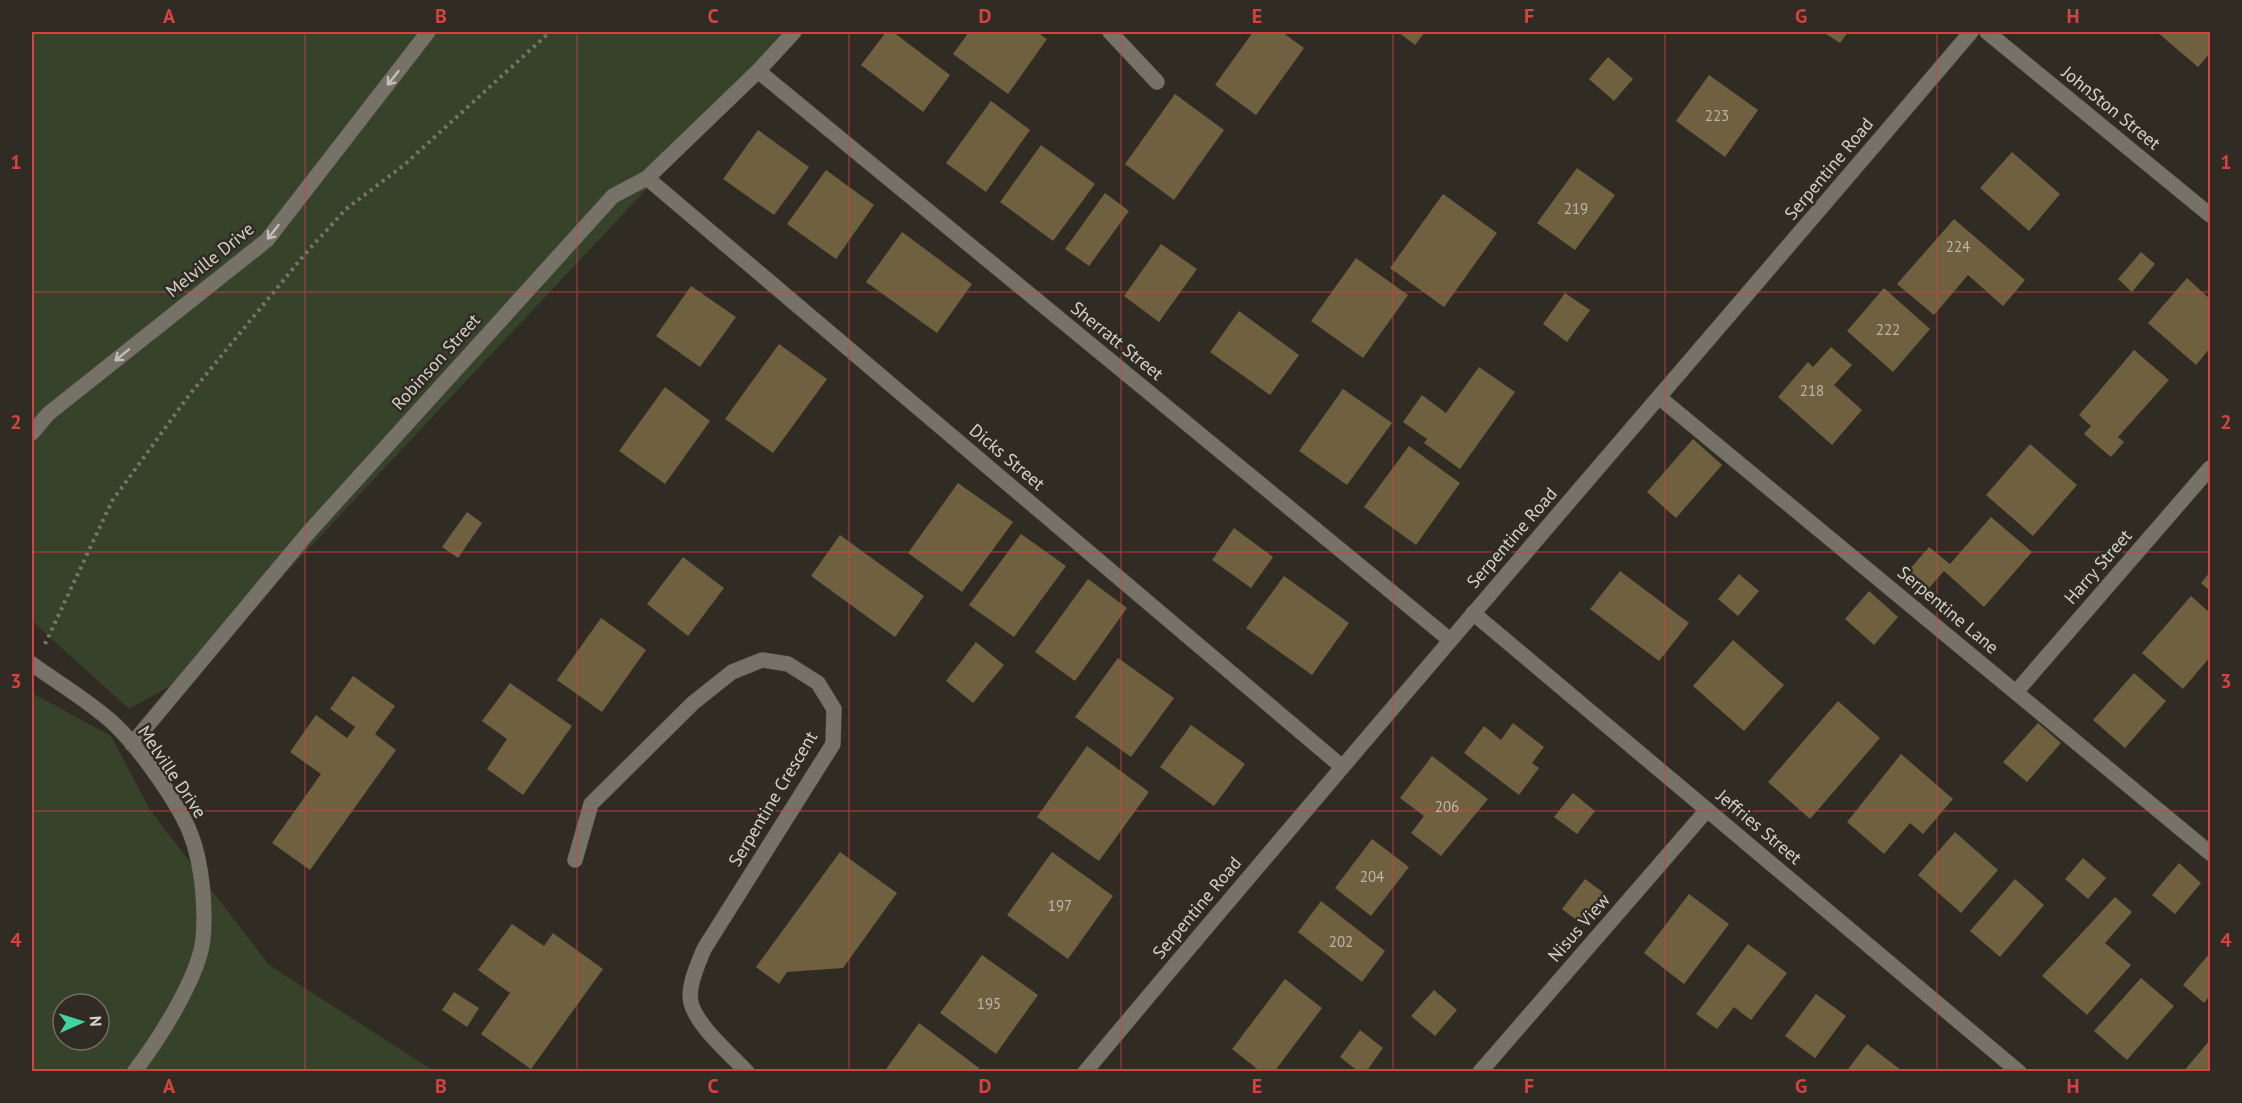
<svg xmlns="http://www.w3.org/2000/svg" width="2242" height="1103" viewBox="0 0 2242 1103" font-family="'PT Sans',sans-serif">
  <style>
    .green { fill: #364229; fill-rule: evenodd }
    .building { fill: #6f6040 }
    .lines { fill: none; stroke-linecap: round; stroke-linejoin: round }
    .service-casing { stroke: #4e4a42; stroke-width: 16 }
    .minor-casing { stroke: #4e4a42; stroke-width: 16 }
    .tertiary-casing { stroke: #4e4a42; stroke-width: 16 }
    .path { stroke: #78746c; stroke-width: 4; stroke-dasharray: 3 4.5; stroke-linecap: butt }
    .service { stroke: #777267; stroke-width: 15 }
    .minor { stroke: #777267; stroke-width: 15 }
    .tertiary { stroke: #777267; stroke-width: 15 }
    .oneway { stroke: #c2bfb8 }
    .grid { fill: none; stroke: #d64241; stroke-width: 1.5; stroke-opacity: 0.55 }
    .labels { text-anchor: middle; stroke-width: 5; stroke-linejoin: round; paint-order: stroke }
    .number-label { font-size: 15px; fill: #bcb6a9 }
    .street-label { font-size: 18px; fill: #d5d2cc; stroke: #312c23 }
    .neatline { fill: none; stroke: #d64241; stroke-width: 2 }
    .grid-label { font-size: 20px; text-anchor: middle; font-weight: bold; fill: #d64241 }
  </style>
  <rect width="100%" height="100%" fill="#312c23"/>
  <path class="green" d="M32,32H794L190,675L129,709L32,621Z
    M32,693L111,736L150,810L269,965L434,1071H32ZM63,1004H99V1040H63Z"/>
  <path class="building" d="M886,32H893L950,75L923,112L861,65Z
    M969,32H1037L1047,39L1008,94L953,54Z
    M1253,32H1282L1304,48L1256,115L1215,85Z
    M1398,32H1425L1415,45Z
    M1823,32H1848L1840,43Z
    M2157,32H2210V53L2198,67Z
    M1608,57L1633,79L1614,101L1589,79Z
    M1709,75L1758,110L1725,157L1676,121Z
    M1175,94L1224,130L1174,200L1125,164Z
    M991,101L1030,130L986,192L946,163Z
    M758,130L809,167L774,215L723,179Z
    M1041,145L1095,184L1053,241L1000,202Z
    M2012,152L2060,194L2029,231L1980,188Z
    M1577,168L1615,195L1575,250L1537,223Z
    M826,170L874,205L836,259L787,224Z
    M1105,193L1129,211L1089,266L1065,249Z
    M1443,194L1497,233L1444,307L1390,268Z
    M1954,219L2025,280L2003,306L1968,275L1934,315L1897,284Z
    M902,232L972,284L937,333L866,282Z
    M1161,244L1197,269L1159,322L1124,296Z
    M2141,252L2155,264L2132,292L2118,279Z
    M1356,258L1408,295L1363,358L1311,321Z
    M2187,278L2210,299V348L2196,365L2148,323Z
    M691,286L736,317L700,367L656,336Z
    M1884,288L1930,329L1893,372L1847,331Z
    M1565,293L1590,310L1567,342L1543,324Z
    M1239,311L1299,355L1270,395L1210,352Z
    M779,344L827,379L773,453L725,419Z
    M1831,347L1852,365L1834,385L1862,410L1832,445L1778,397L1808,362L1813,367Z
    M2134,350L2169,380L2118,437L2124,442L2111,457L2084,434L2091,426L2079,415Z
    M1479,367L1515,392L1460,469L1424,443L1427,439L1403,422L1422,395L1446,413Z
    M665,387L710,421L665,484L619,451Z
    M1343,389L1392,423L1347,485L1299,451Z
    M1693,439L1722,465L1676,518L1647,492Z
    M2030,444L2077,485L2033,536L1986,495Z
    M1409,446L1460,483L1416,545L1364,507Z
    M958,483L1013,522L962,592L908,553Z
    M467,512L482,523L458,558L442,547Z
    M1991,517L2032,552L1984,607L1944,571L1929,588L1909,570L1929,547L1950,564Z
    M1234,528L1273,557L1251,588L1212,560Z
    M1021,534L1066,566L1014,637L969,605Z
    M840,535L924,596L895,637L811,576Z
    M683,557L724,588L688,636L647,604Z
    M1620,571L1689,623L1659,661L1590,609Z
    M2210,572V591L2201,583Z
    M1739,574L1759,591L1738,616L1718,599Z
    M1284,576L1349,623L1312,675L1246,628Z
    M1088,579L1127,608L1075,681L1035,652Z
    M1869,591L1898,617L1874,645L1845,619Z
    M2191,596L2210,613V657L2183,689L2142,653Z
    M601,618L646,650L602,712L557,680Z
    M1733,640L1784,685L1744,731L1693,686Z
    M976,642L1004,665L973,703L946,681Z
    M1118,658L1174,698L1131,757L1075,717Z
    M2134,673L2166,701L2125,748L2093,720Z
    M353,676L395,706L375,734L396,750L310,870L272,843L321,774L290,752L316,715L347,738L355,727L330,709Z
    M510,683L572,726L523,795L487,769L507,739L482,721Z
    M1838,701L1880,738L1810,819L1768,782Z
    M1513,723L1544,747L1532,763L1539,768L1519,795L1464,753L1484,726L1501,740Z
    M2038,723L2061,743L2027,782L2003,762Z
    M1191,725L1245,764L1214,806L1160,767Z
    M1087,746L1149,792L1099,861L1037,817Z
    M1901,754L1953,799L1923,834L1910,823L1884,854L1847,822Z
    M1432,756L1488,799L1441,856L1411,833L1424,816L1400,798Z
    M1573,793L1595,811L1577,834L1554,817Z
    M1955,832L1998,870L1961,913L1918,875Z
    M1372,839L1409,867L1371,916L1335,888Z
    M840,852L897,893L843,968L787,972L779,984L756,967Z
    M1052,852L1113,896L1068,959L1007,915Z
    M2083,858L2106,878L2088,899L2065,879Z
    M2179,863L2201,883L2175,914L2152,895Z
    M1585,879L1608,896L1584,926L1562,909Z
    M2015,879L2044,905L2000,957L1970,931Z
    M1689,894L1729,924L1684,984L1644,953Z
    M2115,897L2132,912L2105,943L2131,965L2087,1015L2042,976Z
    M1321,901L1385,951L1362,982L1298,932Z
    M512,924L544,946L553,933L603,969L531,1069L481,1034L510,993L478,970Z
    M1748,944L1787,973L1751,1020L1734,1007L1717,1029L1696,1014Z
    M2210,953V995L2204,1003L2183,985Z
    M982,955L1038,995L996,1054L940,1013Z
    M2141,978L2174,1006L2127,1060L2094,1031Z
    M1285,979L1322,1008L1274,1072H1261L1232,1049Z
    M1434,990L1457,1010L1435,1036L1411,1016Z
    M454,992L479,1008L467,1027L442,1010Z
    M1816,994L1846,1016L1815,1058L1785,1036Z
    M919,1023L979,1068L977,1072H884Z
    M1360,1030L1383,1048L1366,1072H1359L1340,1057Z
    M2210,1040V1072H2183Z
    M1867,1044L1901,1070L1900,1072H1846Z"/>
  <g class="lines">
    <defs>
      <path id="service" d="M1110,32L1157,82
        M1660,398L2210,853
        M1480,1072L1707,810"/>
      <path id="minor" d="M1987,32L2210,215
        M758,71L1450,640
        M647,178L1341,766
        M32,433L48,414L267,240L428,32
        M1473,613L2019,1072
        M32,664C58,683 89,701 113,723C138,746 179,803 191,835C202,863 206,909 203,939C199,977 158,1041 134,1072
        M2016,692L2210,468
        M132,744L308,533L613,196L647,178L758,71L794,32
        M575,860L591,804L693,703L732,672L762,660L788,664L818,683L834,709L833,744L704,949C698,964 687,987 691,1003C697,1026 730,1054 747,1072"/>
      <path id="tertiary" d="M1085,1072C1377,722 1676,379 1971,32"/>
    </defs>
    <use href="#service" class="service-casing"/>
    <use href="#minor" class="minor-casing"/>
    <use href="#tertiary" class="tertiary-casing"/>
    <path class="path" d="M45,644L112,501L190,394L305,254L346,209L404,165L550,32"/>
    <use href="#service" class="service"/>
    <use href="#minor" class="minor"/>
    <use href="#tertiary" class="tertiary"/>
  </g>
  <defs><path id="oneway-shaft" d="M-6 0H5M1.5-3L5.5 0L1.5 3" fill="none" stroke-width="1.6" stroke-linecap="round" stroke-linejoin="round" transform="scale(1.5)"/></defs>
  <g class="oneway">
    <use href="#oneway-shaft" transform="translate(393 78) rotate(128)"/>
    <use href="#oneway-shaft" transform="translate(273 232) rotate(128)"/>
    <use href="#oneway-shaft" transform="translate(122 355) rotate(141)"/>
  </g>
  <path class="grid" d="M305,32V1072M577,32V1072M849,32V1072M1121,32V1072M1393,32V1072M1665,32V1072M1937,32V1072M32,292H2210M32,552H2210M32,811H2210"/>
  <g class="labels">
    <g class="number-label">
      <text x="1717" y="121">223</text>
      <text x="1576" y="214">219</text>
      <text x="1958" y="252">224</text>
      <text x="1888" y="335">222</text>
      <text x="1812" y="396">218</text>
      <text x="1447" y="812">206</text>
      <text x="1372" y="882">204</text>
      <text x="1060" y="911">197</text>
      <text x="1341" y="947">202</text>
      <text x="989" y="1009">195</text>
    </g>
    <g class="street-label">
      <text transform="translate(2111 108) rotate(39)" y="6">JohnSton Street</text>
      <text transform="translate(1829 169) rotate(-50)" y="6">Serpentine Road</text>
      <text transform="translate(210 260) rotate(-39)" y="6">Melville Drive</text>
      <text transform="translate(1117 341) rotate(39)" y="6">Sherratt Street</text>
      <text transform="translate(436 362) rotate(-48)" y="6">Robinson Street</text>
      <text transform="translate(1007 457) rotate(40)" y="6">Dicks Street</text>
      <text transform="translate(1512 538) rotate(-49)" y="6">Serpentine Road</text>
      <text transform="translate(2098 567) rotate(-49)" y="6">Harry Street</text>
      <text transform="translate(1948 610) rotate(40)" y="6">Serpentine Lane</text>
      <text transform="translate(172 772) rotate(56)" y="6">Melville Drive</text>
      <text transform="translate(773 799) rotate(-59)" y="6">Serpentine Crescent</text>
      <text transform="translate(1759 827) rotate(40)" y="6">Jeffries Street</text>
      <text transform="translate(1197 908) rotate(-50)" y="6">Serpentine Road</text>
      <text transform="translate(1579 928) rotate(-49)" y="6">Nisus View</text>
    </g>
  </g>
  <rect width="2242" height="1103" fill="none" stroke="#312c23" stroke-width="66"/>
  <g transform="translate(81 1022) rotate(87)"><circle r="28" fill="#312c23" stroke="#736e67" stroke-width="1.5"/>
  <path d="M0-4.5L10 22L0 15L-10 22Z" fill="#42d4a0"/>
  <text y="-9" font-size="16" font-weight="bold" text-anchor="middle" fill="#d5d2cc">N</text>
  </g>
  <rect x="33" y="33" width="2176" height="1037" class="neatline"/>
  <g class="grid-label">
    <text x="169" y="23">A</text>
    <text x="441" y="23">B</text>
    <text x="713" y="23">C</text>
    <text x="985" y="23">D</text>
    <text x="1257" y="23">E</text>
    <text x="1529" y="23">F</text>
    <text x="1801" y="23">G</text>
    <text x="2073" y="23">H</text>
    <text x="16" y="169">1</text>
    <text x="2226" y="169">1</text>
    <text x="16" y="429">2</text>
    <text x="2226" y="429">2</text>
    <text x="16" y="688">3</text>
    <text x="2226" y="688">3</text>
    <text x="16" y="947">4</text>
    <text x="2226" y="947">4</text>
    <text x="169" y="1093">A</text>
    <text x="441" y="1093">B</text>
    <text x="713" y="1093">C</text>
    <text x="985" y="1093">D</text>
    <text x="1257" y="1093">E</text>
    <text x="1529" y="1093">F</text>
    <text x="1801" y="1093">G</text>
    <text x="2073" y="1093">H</text>
  </g>
</svg>
